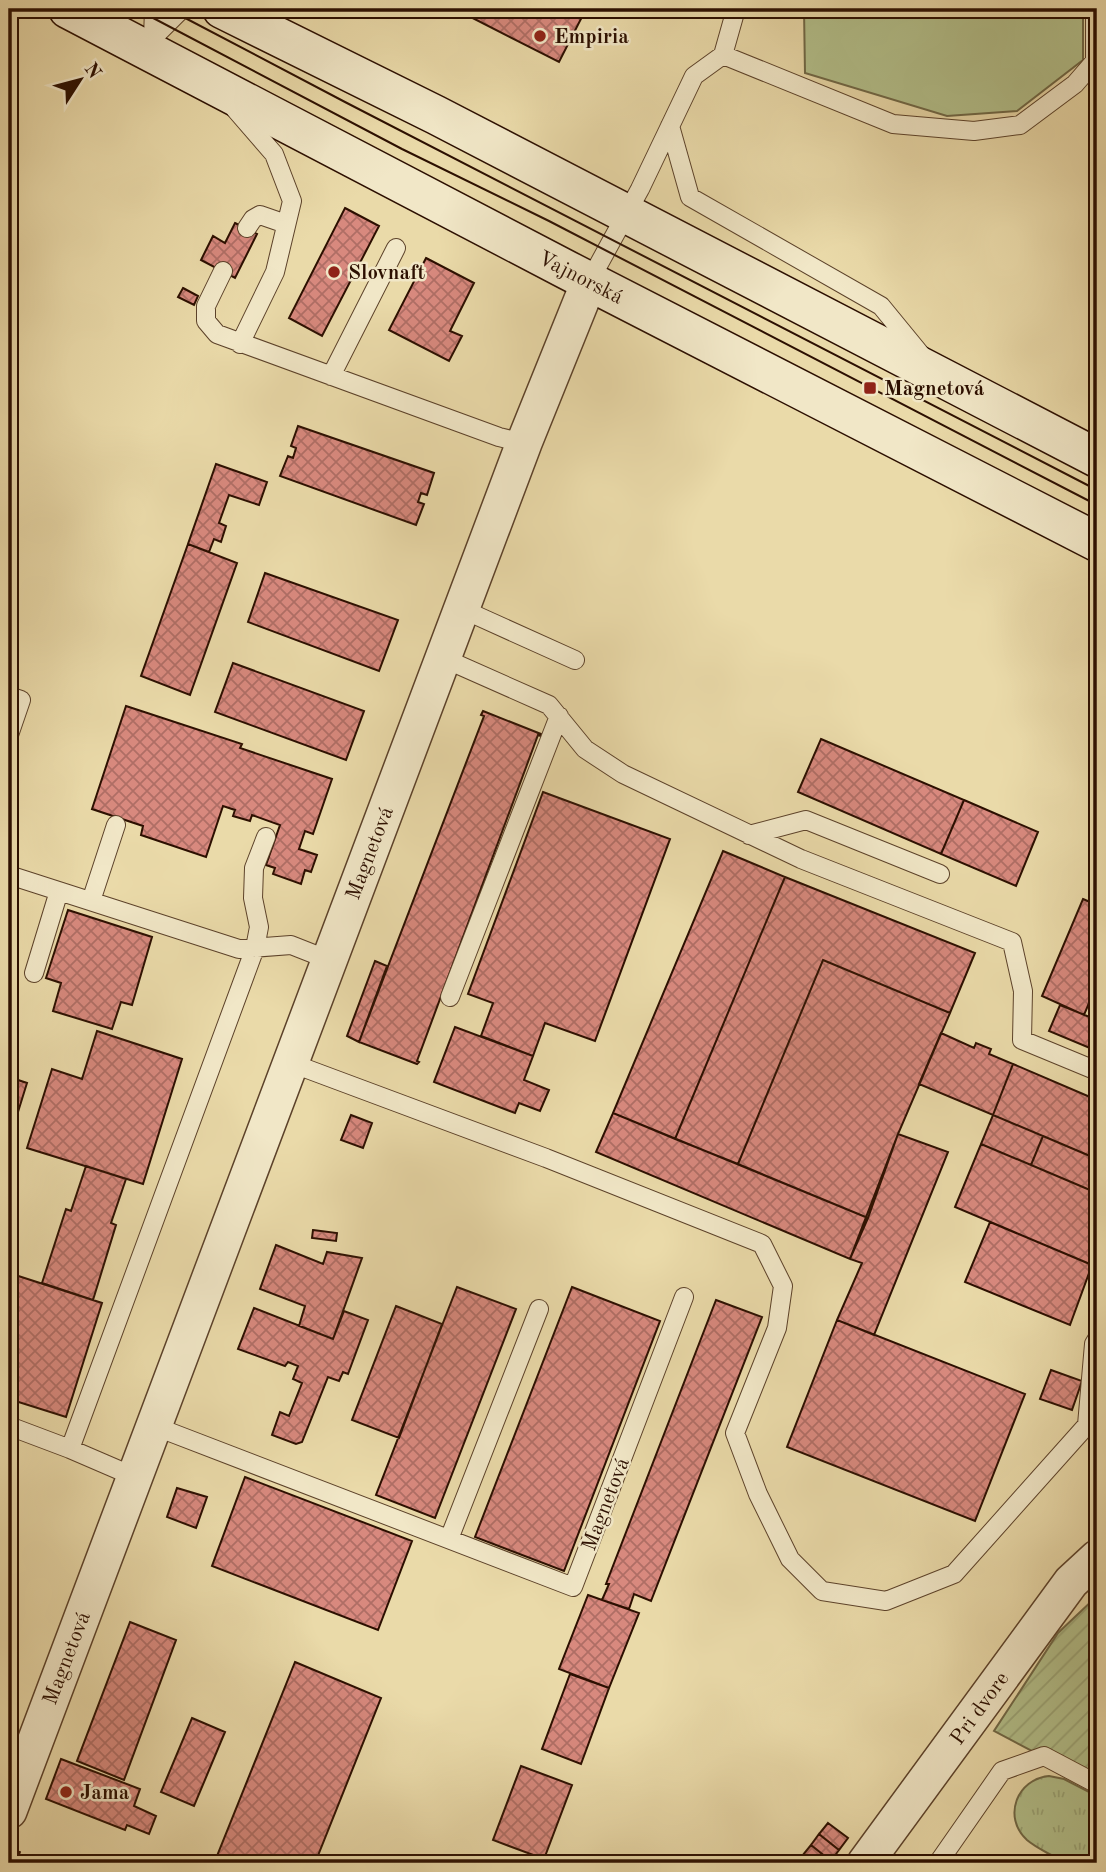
<svg xmlns="http://www.w3.org/2000/svg" width="1106" height="1872" viewBox="0 0 1106 1872" font-family="'Old Standard TT',serif">
  <style>
    .grass { fill: url(#grass-tufts); stroke: #706846; stroke-width: 2 }
    .garden { fill: url(#garden-furrows); stroke: #706846; stroke-width: 2 }
    .pitch { fill: #b3c08b; stroke: #706846; stroke-width: 2 }
    .building { fill: url(#building-cross-hatch); stroke: #2c0f00; stroke-width: 2 }
    .lines { fill: none; stroke-linecap: round; stroke-linejoin: round }
    .lane-casing { stroke: #5c422a; stroke-width: 20 }
    .street-casing { stroke: #5c422a; stroke-width: 38 }
    .secondary-casing { stroke: #2c0f00; stroke-width: 41 }
    .lane { stroke: #f1e7c7; stroke-width: 18 }
    .street { stroke: #f1e7c7; stroke-width: 35 }
    .secondary { stroke: #f1e7c7; stroke-width: 38 }
    .tram { stroke: #2c0f00; stroke-width: 2 }
    .rail { stroke: #2c0f00; stroke-width: 5; stroke-dasharray: 12 12; stroke-linecap: butt }
    .poi-dot { fill: #8f2418; stroke: #f1e7c7; stroke-width: 2.5 }
    .labels { text-anchor: middle; stroke-width: 5; stroke-linejoin: round; paint-order: stroke }
    .poi-label { font-size: 21px; font-weight: bold; fill: #2c0f00; stroke: #f1e7c7; text-anchor: start }
    .street-label { font-size: 21px; fill: #2c0f00; stroke: #f1e7c7 }
  </style>
  <defs>
    <pattern id="grass-tufts" width="24" height="20" patternUnits="userSpaceOnUse" patternTransform="scale(1.75)"><rect width="24" height="20" fill="#b3c08b"/><path d="M3 7l-1-3M5 7V3M7 7l1-3M15 17l-1-3M17 17v-4M19 17l1-3" fill="none" stroke="#9aa476"/></pattern>
    <pattern id="garden-furrows" width="10" height="10" patternUnits="userSpaceOnUse" patternTransform="scale(1.75)"><rect width="10" height="10" fill="#b3c08b"/><path d="M-1 1l2-2M0 10L10 0M9 11l2-2" fill="none" stroke="#9aa476"/></pattern>
    <pattern id="building-cross-hatch" width="8" height="8" patternUnits="userSpaceOnUse" patternTransform="scale(1.75)"><rect width="8" height="8" fill="#d8897e"/><path d="M0 0l8 8M0 8l8-8" fill="none" stroke="#af6e65"/></pattern>
  </defs>
  <rect width="100%" height="100%" fill="#eadaa9"/>
  <filter id="stains"><feTurbulence type="fractalNoise" baseFrequency=".00286" numOctaves="4"/><feColorMatrix values="0 0 0 0 .2 0 0 0 0 .09 0 0 0 0 .02 0 0 0 .5 -.17"/></filter>
  <radialGradient id="worn" r=".72"><stop offset=".6" stop-color="#630" stop-opacity="0"/><stop offset="1" stop-color="#630" stop-opacity=".3"/></radialGradient>
  <path class="grass" d="M1049,1776L1064,1779L1097,1796V1863C1089,1863 1078,1865 1070,1863C1060,1861 1034,1846 1027,1840C1002,1817 1017,1779 1049,1776Z"/>
  <path class="garden" d="M1097,1596V1785L994,1731L1058,1633Z"/>
  <path class="pitch" d="M804,9H1083V60L1017,111L947,116L805,73Z"/>
  <path class="building" d="M455,9H586L559,62Z
    M345,208L379,226L322,336L289,318Z
    M235,223L257,234L235,278L201,260L213,236L225,243Z
    M426,258L474,283L450,331L462,336L449,361L389,330Z
    M183,288L198,296L194,305L178,297Z
    M298,426L434,473L427,495L421,493L418,502L424,504L416,525L280,476L288,456L293,458L296,448L291,446Z
    M216,464L267,482L259,505L229,495L219,523L226,526L221,542L214,539L209,552L188,544Z
    M188,544L237,563L190,695L141,676Z
    M265,573L398,620L379,671L248,622Z
    M233,663L364,711L346,760L215,712Z
    M126,706L242,744L240,748L332,779L313,834L305,831L299,849L317,855L311,872L305,870L301,884L273,874L275,868L266,865L280,825L252,815L250,821L233,816L235,810L223,806L206,857L141,835L143,826L92,809Z
    M483,711L541,734V736L538,735L417,1061L419,1062L417,1064L359,1042L484,716L481,715Z
    M821,739L964,800L941,854L798,792Z
    M543,792L670,839L595,1041L545,1023L533,1056L481,1036L493,1003L468,994Z
    M964,800L1038,832L1016,886L941,854Z
    M723,851L785,877L675,1139L613,1113Z
    M785,877L975,953L950,1013L823,960L738,1164L675,1139Z
    M1083,899L1097,905V984L1084,1015L1042,996Z
    M68,910L152,937L132,1005L121,1002L112,1029L53,1011L61,983L46,978Z
    M823,960L950,1013L898,1134L868,1218L738,1164Z
    M375,961L387,966L359,1042L347,1036Z
    M1060,1005L1097,1020V1051L1049,1031Z
    M455,1027L533,1056L524,1080L549,1090L540,1111L519,1103L515,1113L434,1082Z
    M97,1031L182,1059L143,1184L27,1148L52,1069L82,1079Z
    M941,1033L974,1048L976,1043L991,1049L989,1054L1013,1064L993,1115L919,1084Z
    M1013,1064L1097,1100V1159L993,1115Z
    M9,1077L27,1083L9,1141Z
    M613,1113L868,1218L850,1259L596,1152Z
    M351,1115L372,1123L363,1148L341,1140Z
    M993,1115L1043,1136L1031,1165L981,1144Z
    M898,1134L948,1152L874,1335L837,1320L862,1263L850,1259Z
    M1043,1136L1097,1159V1193L1031,1165Z
    M981,1144L1097,1193V1267L955,1207Z
    M86,1166L126,1179L111,1223L116,1225L93,1300L42,1283L66,1209L71,1211Z
    M990,1222L1092,1265L1070,1325L965,1282Z
    M313,1230L337,1233L336,1241L312,1238Z
    M276,1245L323,1264L327,1252L362,1258L333,1339L299,1326L305,1306L260,1289Z
    M9,1273L102,1303L66,1417L9,1399Z
    M457,1287L516,1309L435,1518L376,1495Z
    M572,1287L660,1321L564,1571L475,1537Z
    M716,1300L762,1317L651,1601L634,1594L629,1609L602,1600L609,1584H606Z
    M396,1306L442,1324L399,1438L352,1420Z
    M254,1308L333,1339L344,1311L368,1320L348,1374L343,1372L339,1381L328,1377L302,1442L296,1444L272,1435L280,1412L289,1416L302,1383L293,1379L298,1366L288,1362L285,1366L238,1349Z
    M837,1320L1025,1394L975,1521L787,1447Z
    M1051,1370L1082,1381L1072,1410L1040,1399Z
    M245,1477L412,1541L378,1630L212,1566Z
    M177,1488L207,1497L196,1528L167,1517Z
    M588,1595L639,1613L609,1688L559,1669Z
    M130,1622L176,1640L124,1780L77,1761Z
    M295,1662L381,1698L315,1863H235L217,1856Z
    M570,1674L609,1688L581,1764L542,1749Z
    M192,1718L225,1732L194,1806L161,1792Z
    M61,1759L140,1789L134,1806L156,1816L149,1834L127,1825L125,1830L46,1799Z
    M521,1766L572,1785L544,1859L493,1840Z
    M828,1823L848,1838L839,1850L819,1834Z
    M819,1834L839,1850L831,1861L811,1845Z
    M811,1845L831,1861L829,1863H811L802,1856Z
    M802,1856L811,1863H796Z"/>
  <g class="lines">
    <defs>
      <path id="lane" d="M153,38L154,9
        M143,48L182,9
        M723,55L736,9
        M235,109L274,154L292,201L275,272L240,344
        M670,126L690,197L881,306L922,356
        M247,228L253,219L260,215L286,224
        M223,271L206,306V321L217,334L499,437L524,443
        M589,282L640,189L694,76L723,55L893,124L974,131L1020,125L1075,84L1095,61V9
        M331,376L396,248
        M462,609L575,660
        M443,658L549,705L585,749L623,774L801,859L1012,942L1023,991L1022,1040L1097,1071
        M9,696L21,700L9,735
        M749,835L806,820L940,874
        M9,875L239,949L291,945L329,960
        M91,901L116,825
        M34,973L59,891
        M450,997L559,716
        M291,1063L546,1158L762,1244L783,1286L777,1328L735,1433L758,1494L790,1559L822,1591L886,1601L954,1574L1087,1425L1094,1344L1097,1339
        M9,1426L70,1449L135,1477
        M154,1426L573,1587L684,1297
        M70,1449L255,948L259,927L253,898L254,868L266,837
        M449,1539L539,1309
        M938,1863L1002,1771L1044,1756L1097,1784"/>
      <path id="street" d="M9,1811L524,443L589,282
        M865,1863L1071,1582L1097,1558"/>
      <path id="secondary" d="M68,9L567,270L1097,542
        M222,9L436,115L1097,458"/>
    </defs>
    <use href="#lane" class="lane-casing"/>
    <use href="#street" class="street-casing"/>
    <use href="#secondary" class="secondary-casing"/>
    <use href="#lane" class="lane"/>
    <use href="#street" class="street"/>
    <use href="#secondary" class="secondary"/>
    <path class="tram" d="M136,9L402,149L549,221L1097,505
      M168,9L345,102L1097,490"/>
    <path class="rail" d="M9,1850L46,1863"/>
  </g>
  <g class="poi-dot">
    <circle cx="540" cy="36" r="7"/>
    <circle cx="334" cy="272" r="7"/>
    <rect x="863" y="381" width="14" height="14" rx="3.5"/>
    <circle cx="66" cy="1792" r="7"/>
  </g>
  <g class="labels">
    <g class="poi-label">
      <text x="554" y="43">Empiria</text>
      <text x="348" y="279">Slovnaft</text>
      <text x="884" y="395">Magnetová</text>
      <text x="80" y="1799">Jama</text>
    </g>
    <g class="street-label">
      <text transform="translate(581 277) rotate(27)" y="7">Vajnorská</text>
      <text transform="translate(369 853) rotate(-69)" y="7">Magnetová</text>
      <text transform="translate(605 1504) rotate(-69)" y="7">Magnetová</text>
      <text transform="translate(66 1658) rotate(-69)" y="7">Magnetová</text>
      <text transform="translate(979 1708) rotate(-54)" y="7">Pri dvore</text>
    </g>
  </g>
  <rect width="1106" height="1872" fill="none" stroke="#eadaa9" stroke-width="35"/>
  <rect x="10" y="10" width="1085" height="1851" fill="none" stroke="#2c0f00" stroke-width="3.5"/>
  <rect x="18" y="18" width="1071" height="1837" fill="none" stroke="#2c0f00" stroke-width="2"/>
  <g transform="translate(80 80) rotate(54)" stroke="#f1e7c7" stroke-width="5" paint-order="stroke">
  <path d="M0-5L12 26L0 18L-12 26Z" fill="#2c0f00"/>
  <text y="-10" font-size="19" font-weight="bold" text-anchor="middle" fill="#2c0f00">N</text>
  </g>
  <rect width="100%" height="100%" filter="url(#stains)"/>
  <rect width="100%" height="100%" fill="url(#worn)"/>
</svg>
